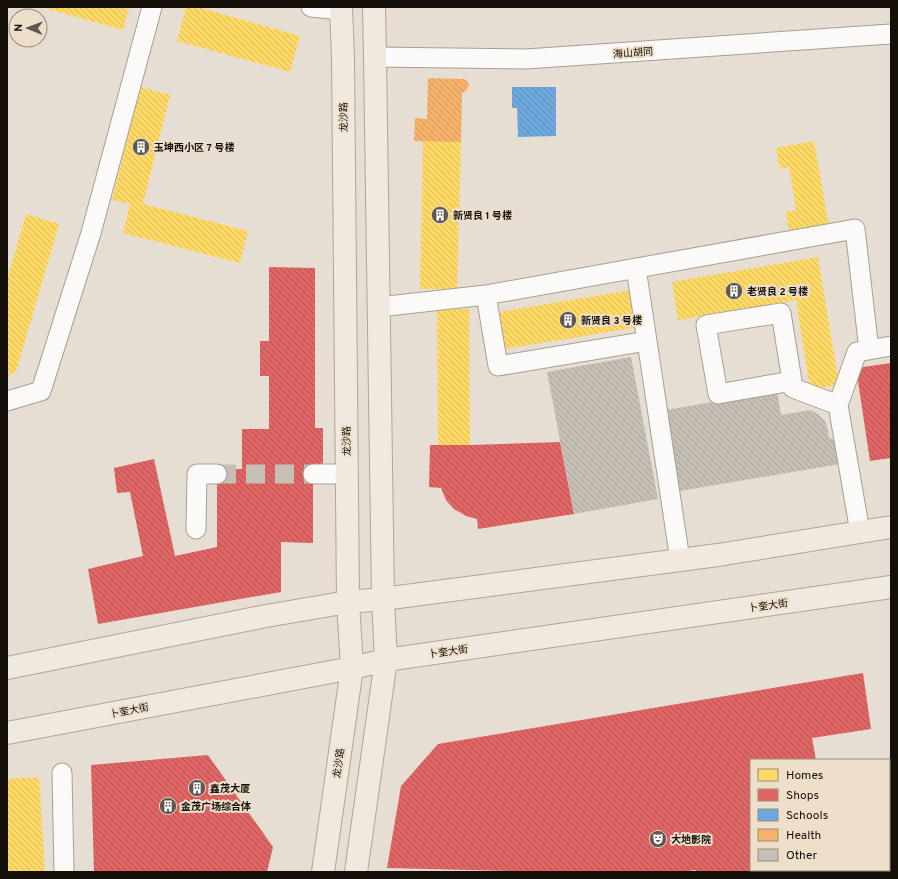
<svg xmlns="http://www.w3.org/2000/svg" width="898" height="879" viewBox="0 0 898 879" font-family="Overpass,'Noto Sans SC',sans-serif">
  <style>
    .homes { fill: url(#homes-back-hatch) }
    .shops { fill: url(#shops-back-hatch) }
    .schools { fill: url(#schools-back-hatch) }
    .health { fill: url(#health-back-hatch) }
    .building { fill: url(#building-back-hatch) }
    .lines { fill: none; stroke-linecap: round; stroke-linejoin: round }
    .minor-tunnel { stroke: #c6bfb4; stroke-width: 19; stroke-dasharray: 19 10; stroke-linecap: butt }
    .minor-casing { stroke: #a59f96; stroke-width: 21 }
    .major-casing { stroke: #b1a591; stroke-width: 24 }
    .minor { stroke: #fbfaf8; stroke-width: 19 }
    .major { stroke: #efe9e0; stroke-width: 22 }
    .labels { text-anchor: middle; stroke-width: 4; stroke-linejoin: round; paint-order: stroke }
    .street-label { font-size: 10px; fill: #140f08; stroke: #eedfca }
    .poi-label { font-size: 10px; font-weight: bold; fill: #140f08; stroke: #eedfca; text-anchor: start }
  </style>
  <defs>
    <pattern id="homes-back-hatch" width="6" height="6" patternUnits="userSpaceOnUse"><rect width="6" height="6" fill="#ffd966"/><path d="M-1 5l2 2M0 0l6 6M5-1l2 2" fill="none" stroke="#dab957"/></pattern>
    <pattern id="shops-back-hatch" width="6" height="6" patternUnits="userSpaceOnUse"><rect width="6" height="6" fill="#e06666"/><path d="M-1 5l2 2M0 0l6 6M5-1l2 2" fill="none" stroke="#b45252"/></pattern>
    <pattern id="schools-back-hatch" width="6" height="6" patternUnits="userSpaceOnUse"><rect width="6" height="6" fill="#6fa8dc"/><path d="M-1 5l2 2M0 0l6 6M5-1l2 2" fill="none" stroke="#5f8fbb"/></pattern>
    <pattern id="health-back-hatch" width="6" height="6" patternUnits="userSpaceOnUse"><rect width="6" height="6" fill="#f6b26b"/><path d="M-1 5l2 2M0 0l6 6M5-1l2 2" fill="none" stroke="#d2985b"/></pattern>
    <pattern id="building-back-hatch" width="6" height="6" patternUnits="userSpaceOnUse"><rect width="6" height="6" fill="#c6bfb6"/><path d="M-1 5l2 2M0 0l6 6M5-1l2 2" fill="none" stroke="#a9a39b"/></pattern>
  </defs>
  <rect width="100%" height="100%" fill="#e6ded2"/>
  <path class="homes" d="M41,7H129L123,30Z
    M186,7H197L300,36L290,72L177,41Z
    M140,87L170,95L143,204L248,231L240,263L123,233L130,204L112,200Z
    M423,141L461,142L457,289H420Z
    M814,141L829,227L789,234L786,212L796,210L789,167L780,169L776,148Z
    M26,214L59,224L16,372L7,376V280Z
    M818,257L839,385L810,389L796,300L678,320L672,282Z
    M631,290L638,327L505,349L499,312Z
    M437,309H469L470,445H438Z
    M39,777L45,872H7V779Z"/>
  <path class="shops" d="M269,267L315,268V428H323V469L313,474V543L281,542V592L98,624L88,569L143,556L130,492L117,493L114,468L154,459L175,556L217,547V469H242V429H269V376H260V341H269Z
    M891,363V458L870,461L856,368Z
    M560,442L574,514L478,529L477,519L466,516L454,509L446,500L441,488L429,487L430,445H470Z
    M863,673L871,729L812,738L816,760H751V870H827L826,872H696V870L680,872H547L387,868L401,786L438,744Z
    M208,755L273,847L267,872H94L91,765Z"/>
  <path class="schools" d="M512,87H556V136L518,137L517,108H512Z"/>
  <path class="health" d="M428,78L464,79L468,82L469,86L466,91L462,93L461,142L414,141L415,118L427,119Z"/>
  <path class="building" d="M631,357L658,499L574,514L547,372Z
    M777,391L781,415L811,410L819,415L825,421L828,430L829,439L835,438L840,464L680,491L666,410Z"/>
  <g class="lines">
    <path class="minor-tunnel" d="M217,474H313"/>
    <defs>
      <path id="minor" d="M311,7L341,10
        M375,57L526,59L891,34
        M636,268L680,560
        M486,295L498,366L647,341
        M379,307L486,295L855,229L869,350
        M792,381L718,394L706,325L781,313L792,381L793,388L838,405L860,532
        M7,401L41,391L91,233L152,7
        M838,405L857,352L891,346
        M313,474H347
        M196,529L197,474H217
        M62,773L64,872"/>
      <path id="major" d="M7,668L266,616L348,602L383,599L718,555L891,527
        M7,733L352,668L386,660L891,587
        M323,872L352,668L348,602L343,58L341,7
        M356,872L386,660L383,599L375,57L374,7"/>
    </defs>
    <use href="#minor" class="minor-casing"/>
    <use href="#major" class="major-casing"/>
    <use href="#minor" class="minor"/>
    <use href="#major" class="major"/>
  </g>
  <defs>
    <symbol id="building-disc" viewBox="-11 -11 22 22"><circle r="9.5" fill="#5e574f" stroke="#eedfca"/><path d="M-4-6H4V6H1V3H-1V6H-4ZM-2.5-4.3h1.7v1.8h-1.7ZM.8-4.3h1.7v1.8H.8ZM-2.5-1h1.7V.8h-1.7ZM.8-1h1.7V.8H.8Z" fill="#fff"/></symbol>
    <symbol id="theatre-disc" viewBox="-11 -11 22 22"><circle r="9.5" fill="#5e574f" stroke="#eedfca"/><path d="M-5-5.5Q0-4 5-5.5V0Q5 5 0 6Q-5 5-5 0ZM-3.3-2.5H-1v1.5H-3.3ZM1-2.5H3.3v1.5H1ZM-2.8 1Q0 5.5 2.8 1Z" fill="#fff"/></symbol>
  </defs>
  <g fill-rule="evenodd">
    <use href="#building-disc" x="131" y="137" width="20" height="20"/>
    <use href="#building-disc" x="430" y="205" width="20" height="20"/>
    <use href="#building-disc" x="724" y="281" width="20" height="20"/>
    <use href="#building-disc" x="558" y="310" width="20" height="20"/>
    <use href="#building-disc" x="187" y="778" width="20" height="20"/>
    <use href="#building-disc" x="158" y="796" width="20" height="20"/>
    <use href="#theatre-disc" x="648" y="829" width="20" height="20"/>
  </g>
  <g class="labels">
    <g class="street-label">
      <text transform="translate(633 52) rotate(-4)" y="4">海山胡同</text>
      <text transform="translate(343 117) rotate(-91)" y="4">龙沙路</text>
      <text transform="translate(346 441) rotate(-91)" y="4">龙沙路</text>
      <text transform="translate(768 605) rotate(-8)" y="4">卜奎大街</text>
      <text transform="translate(448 651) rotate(-8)" y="4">卜奎大街</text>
      <text transform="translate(129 710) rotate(-11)" y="4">卜奎大街</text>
      <text transform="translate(338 763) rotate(-82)" y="4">龙沙路</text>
    </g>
    <g class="poi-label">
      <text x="154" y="151">玉坤西小区 7 号楼</text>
      <text x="453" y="219">新贤良 1 号楼</text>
      <text x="747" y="295">老贤良 2 号楼</text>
      <text x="581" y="324">新贤良 3 号楼</text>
      <text x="210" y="792">鑫茂大厦</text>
      <text x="181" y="810">金茂广场综合体</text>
      <text x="671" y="843">大地影院</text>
    </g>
  </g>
  <rect width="898" height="879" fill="none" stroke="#140f08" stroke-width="16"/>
  <rect x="750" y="759" width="140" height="112" fill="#eedfca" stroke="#978c7c"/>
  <rect x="758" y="769" width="20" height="12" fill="#ffd966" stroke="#978c7c"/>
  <text x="786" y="779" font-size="12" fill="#140f08">Homes</text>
  <rect x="758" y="789" width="20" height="12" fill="#e06666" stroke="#978c7c"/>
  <text x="786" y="799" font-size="12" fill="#140f08">Shops</text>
  <rect x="758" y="809" width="20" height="12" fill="#6fa8dc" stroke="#978c7c"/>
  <text x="786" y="819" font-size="12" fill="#140f08">Schools</text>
  <rect x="758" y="829" width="20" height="12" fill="#f6b26b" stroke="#978c7c"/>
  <text x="786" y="839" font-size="12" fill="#140f08">Health</text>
  <rect x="758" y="849" width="20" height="12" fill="#c6bfb6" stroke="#978c7c"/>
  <text x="786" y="859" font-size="12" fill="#140f08">Other</text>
  <g transform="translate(28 28) rotate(271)"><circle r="19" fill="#eedfca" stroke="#978c7c"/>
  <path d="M0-3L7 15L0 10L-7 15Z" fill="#5e574f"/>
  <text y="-6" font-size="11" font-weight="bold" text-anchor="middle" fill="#140f08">N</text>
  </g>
</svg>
